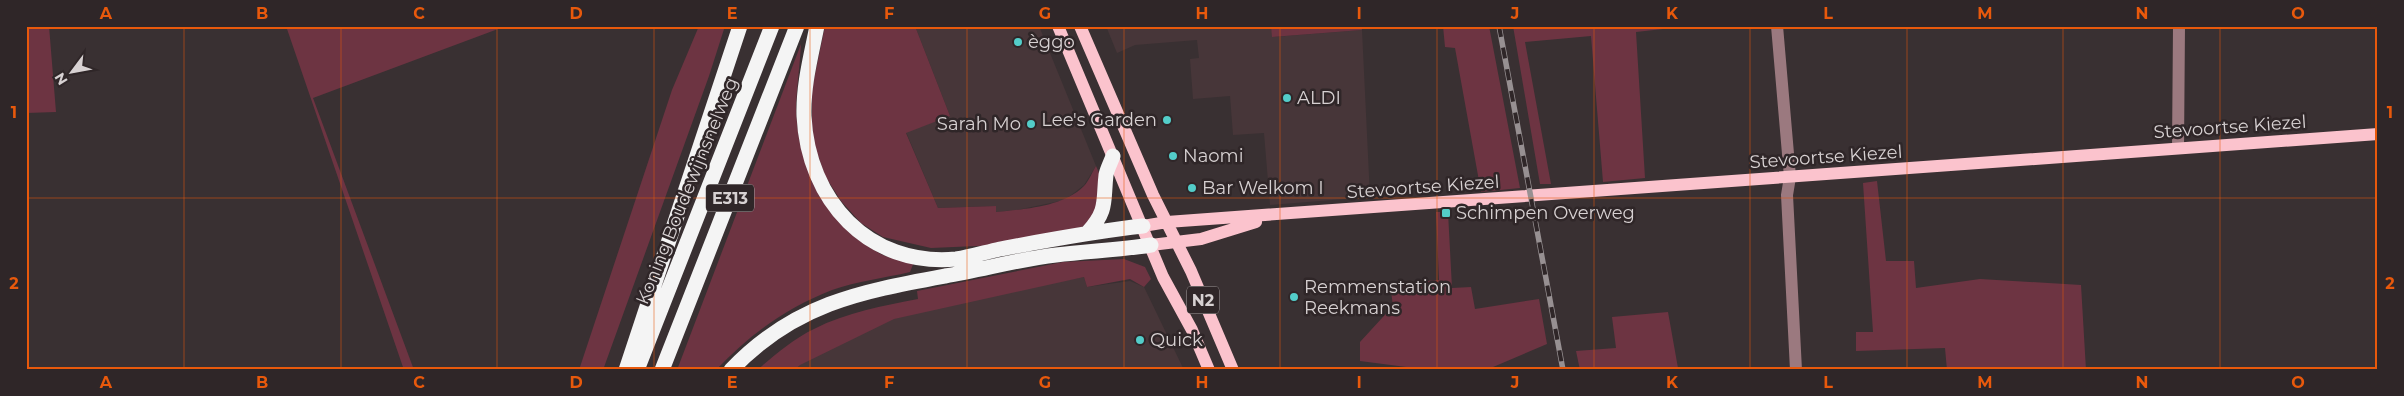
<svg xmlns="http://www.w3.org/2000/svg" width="2404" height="396" viewBox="0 0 2404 396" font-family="Montserrat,sans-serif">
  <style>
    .built { fill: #473639 }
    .green { fill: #6d3442 }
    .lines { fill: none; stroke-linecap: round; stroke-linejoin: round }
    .minor { stroke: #9b797f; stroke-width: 12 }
    .major { stroke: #fbc3cd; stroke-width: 12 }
    .highway { stroke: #f4f4f4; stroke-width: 15 }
    .rail-casing { stroke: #979092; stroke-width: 5.5 }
    .rail { stroke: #2f2628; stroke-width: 4; stroke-dasharray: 11; stroke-linecap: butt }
    .grid { fill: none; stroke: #e8590c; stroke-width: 1; stroke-opacity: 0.55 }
    .poi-dot { fill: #53cdc9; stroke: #2f2628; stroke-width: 2 }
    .labels { text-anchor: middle; stroke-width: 5; stroke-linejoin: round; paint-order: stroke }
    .shield { fill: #2f2628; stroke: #a59e9f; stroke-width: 1 }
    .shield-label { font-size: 16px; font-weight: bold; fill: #d7d1d2 }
    .poi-label { font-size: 18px; fill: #d7d1d2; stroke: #2f2628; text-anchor: start }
    .street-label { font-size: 18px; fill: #d7d1d2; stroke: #2f2628 }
    .neatline { fill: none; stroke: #e8590c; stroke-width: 2 }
    .grid-label { font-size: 16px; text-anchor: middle; font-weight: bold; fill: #e8590c }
  </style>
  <rect width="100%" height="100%" fill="#393032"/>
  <path class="built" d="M915,26H1039L1096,166L1084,185L1065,200L1017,210L996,212V206L938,208L906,132L950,116Z
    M1106,26H1271L1273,37L1362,30L1370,197L1270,205L1264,133L1233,135L1230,96L1193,99L1190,59L1199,58L1197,40L1135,45L1117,53Z
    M1084,277L1087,287L1130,281L1144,287L1184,370H784L892,313Z"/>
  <path class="green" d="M26,26H49L56,112L26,113Z
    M286,26H506L313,98L414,370H404Z
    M699,26H725L709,76L603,370H579L672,90Z
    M825,26H915L950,116L906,133L938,208L996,206V212C1025,209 1063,207 1084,186C1089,181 1092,172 1096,166L1100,175L1097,215L1082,227L1000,245L931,248L883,237L861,223L841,201L825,176L815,147L812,129V89Z
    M1271,26H1361L1362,30L1272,37Z
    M1443,26H1489L1520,188L1481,192L1455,48L1445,47Z
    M1513,26H1690L1636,32L1645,178L1603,182L1591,36L1525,42L1551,184H1540Z
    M801,44C800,64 797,85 796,105C796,164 827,226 881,254C890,259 904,260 914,262L910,272C885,278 857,281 832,290C786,308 750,334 716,370H677Z
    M1877,181L1886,261H1914L1916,288L1980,279L2081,285L2086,370H1947L1945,348L1856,351V332H1873L1863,183Z
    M1436,212H1448L1452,288L1471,287L1475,309L1539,299L1547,344L1486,370H1415L1414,368L1360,361V342L1393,306L1390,284L1439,280Z
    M1124,259L1145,267L1151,279L1144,287L1130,279L1087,287L1084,277L894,319L800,365L794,370H757C775,355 793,339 814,329C847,312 883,306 918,299L917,291L1063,262Z
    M1668,312L1678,368L1580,370L1576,351L1616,348L1612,317Z"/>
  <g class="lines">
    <path class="minor" d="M1777,26L1790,177L1787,195L1796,370
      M2178,148L2179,26"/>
    <path class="major" d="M1058,26L1163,277L1192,330L1209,370
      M1080,26L1153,195L1191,271L1233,370
      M1143,226L1167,222L2378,134
      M1151,245L1201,239L1256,222"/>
    <path class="highway" d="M817,26C811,56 803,86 804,116C808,200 868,267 956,259C971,257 986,252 1000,249C1048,240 1095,231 1143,226
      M1088,232C1108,210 1103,201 1106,175C1107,169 1111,162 1113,156
      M626,370L740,26
      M637,370L772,26
      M662,370L797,26
      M731,370C794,304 859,292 945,276C982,270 1019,259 1056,255C1088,251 1119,250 1151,245"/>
    <defs>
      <path id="rail" d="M1499,26L1563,370"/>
    </defs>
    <use href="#rail" class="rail-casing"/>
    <use href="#rail" class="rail"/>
  </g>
  <path class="grid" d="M184,26V370M341,26V370M497,26V370M654,26V370M810,26V370M967,26V370M1124,26V370M1280,26V370M1437,26V370M1594,26V370M1750,26V370M1907,26V370M2063,26V370M2220,26V370M26,198H2378"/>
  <g class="poi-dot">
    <circle cx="1018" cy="42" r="5"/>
    <circle cx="1287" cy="98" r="5"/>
    <circle cx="1167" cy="120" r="5"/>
    <circle cx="1031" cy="124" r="5"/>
    <circle cx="1173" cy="156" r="5"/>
    <circle cx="1192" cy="188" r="5"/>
    <rect x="1441" y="208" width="10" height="10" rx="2.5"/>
    <circle cx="1294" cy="297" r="5"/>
    <circle cx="1140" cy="340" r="5"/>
  </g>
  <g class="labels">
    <g class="shield">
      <rect x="706" y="184.5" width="48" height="27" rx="4"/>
      <rect x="1187" y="286.5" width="32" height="27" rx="4"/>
    </g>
    <g class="shield-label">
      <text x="730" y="204">E313</text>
      <text x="1203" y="306">N2</text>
    </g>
    <g class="poi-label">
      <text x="1028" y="48">èggo</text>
      <text x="1297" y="104">ALDI</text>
      <text x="1157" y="126" text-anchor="end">Lee's Garden</text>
      <text x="1021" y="130" text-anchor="end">Sarah Mo</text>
      <text x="1183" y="162">Naomi</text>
      <text x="1202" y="194">Bar Welkom I</text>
      <text x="1456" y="219">Schimpen Overweg</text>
      <text x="1304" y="293">Remmenstation<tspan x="1304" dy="21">Reekmans</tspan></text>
      <text x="1150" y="346">Quick</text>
    </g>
    <g class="street-label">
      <text transform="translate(2230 127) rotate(-4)" y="6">Stevoortse Kiezel</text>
      <text transform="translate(1826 157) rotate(-4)" y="6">Stevoortse Kiezel</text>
      <text transform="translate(1423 187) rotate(-4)" y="6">Stevoortse Kiezel</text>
      <text transform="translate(687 191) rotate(-68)" y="6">Koning Boudewijnsnelweg</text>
    </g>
  </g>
  <rect width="2404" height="396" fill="none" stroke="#2f2628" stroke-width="55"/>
  <g transform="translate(72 72) rotate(238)" stroke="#2f2628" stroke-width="4" paint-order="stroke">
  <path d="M0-4L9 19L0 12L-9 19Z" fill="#d7d1d2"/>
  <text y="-8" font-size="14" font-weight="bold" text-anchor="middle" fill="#d7d1d2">N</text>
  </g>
  <rect x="28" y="28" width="2348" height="340" class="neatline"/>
  <g class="grid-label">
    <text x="106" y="19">A</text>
    <text x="262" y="19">B</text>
    <text x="419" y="19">C</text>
    <text x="576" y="19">D</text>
    <text x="732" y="19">E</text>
    <text x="889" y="19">F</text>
    <text x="1045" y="19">G</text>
    <text x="1202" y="19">H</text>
    <text x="1359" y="19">I</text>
    <text x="1515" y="19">J</text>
    <text x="1672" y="19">K</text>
    <text x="1828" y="19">L</text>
    <text x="1985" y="19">M</text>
    <text x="2142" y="19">N</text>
    <text x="2298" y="19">O</text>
    <text x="14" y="118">1</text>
    <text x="2390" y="118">1</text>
    <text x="14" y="289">2</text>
    <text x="2390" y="289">2</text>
    <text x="106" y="388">A</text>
    <text x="262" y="388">B</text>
    <text x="419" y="388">C</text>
    <text x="576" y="388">D</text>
    <text x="732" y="388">E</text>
    <text x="889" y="388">F</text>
    <text x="1045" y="388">G</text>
    <text x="1202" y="388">H</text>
    <text x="1359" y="388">I</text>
    <text x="1515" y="388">J</text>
    <text x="1672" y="388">K</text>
    <text x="1828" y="388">L</text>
    <text x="1985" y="388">M</text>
    <text x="2142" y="388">N</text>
    <text x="2298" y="388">O</text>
  </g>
</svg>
